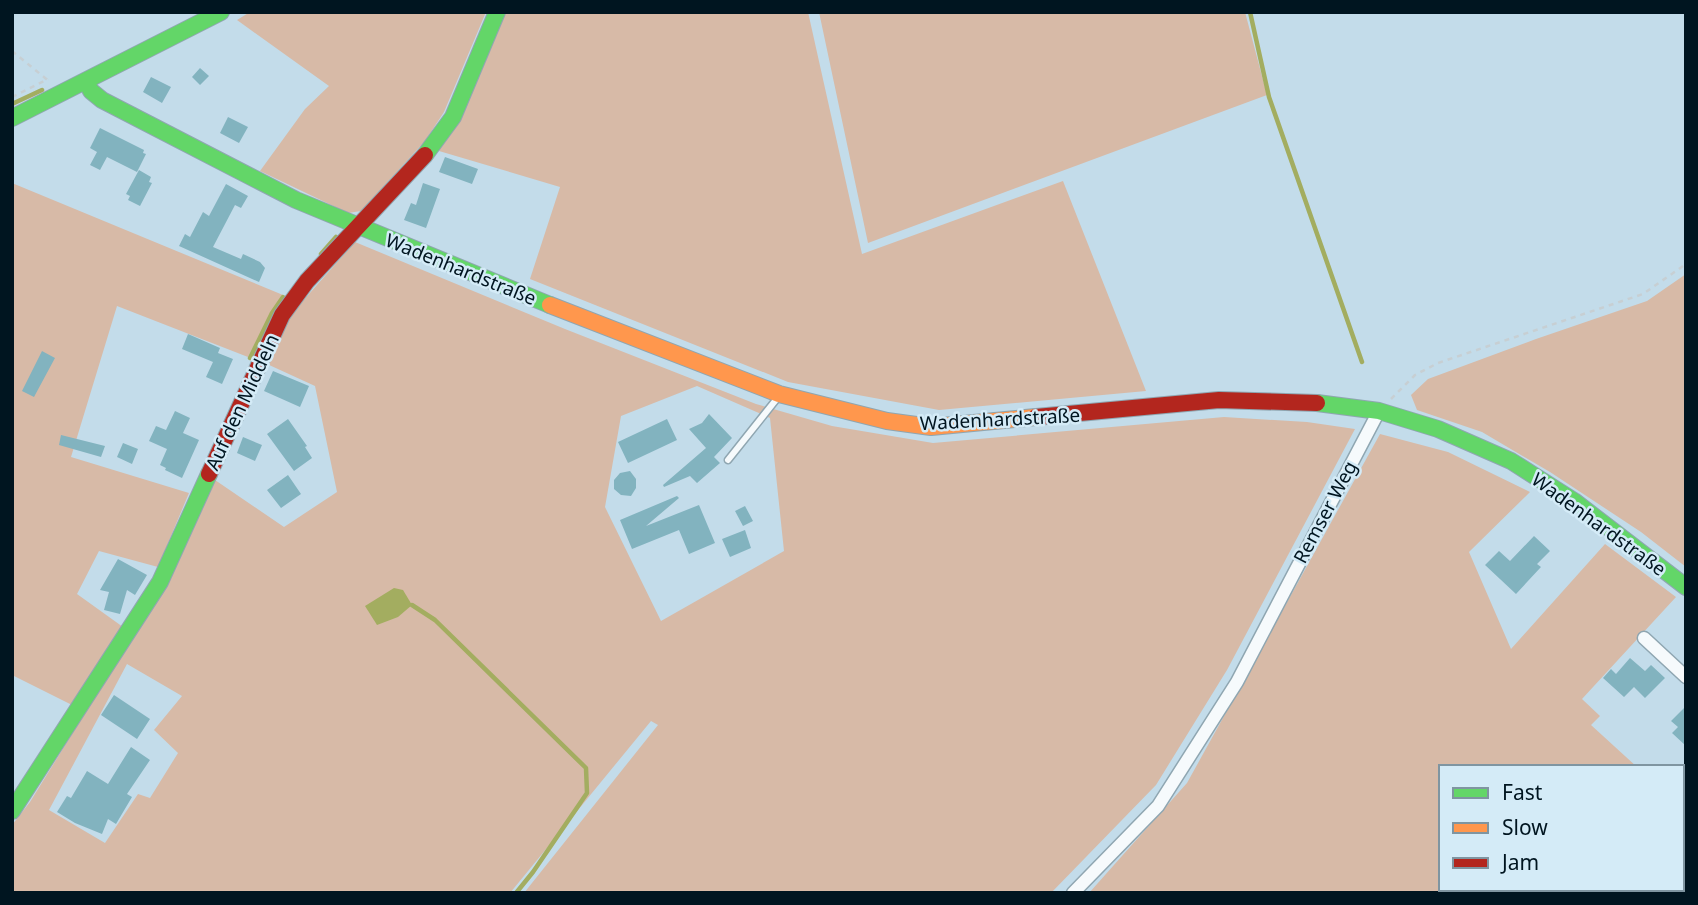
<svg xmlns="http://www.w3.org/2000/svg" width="1698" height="905" viewBox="0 0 1698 905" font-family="'Noto Sans',sans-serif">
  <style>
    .green { fill: #d7baa7; fill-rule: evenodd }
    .water { fill: #a3ad60 }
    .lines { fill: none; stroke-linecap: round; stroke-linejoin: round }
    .stream { stroke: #a3ad60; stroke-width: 4.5 }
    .building { fill: #82b3bf }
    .lane-casing { stroke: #8fa6b1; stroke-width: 9 }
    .street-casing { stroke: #8fa6b1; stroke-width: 15 }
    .fast-casing { stroke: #8fa6b1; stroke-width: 18 }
    .slow-casing { stroke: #8fa6b1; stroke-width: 18 }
    .jam-casing { stroke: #8fa6b1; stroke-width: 18 }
    .path { stroke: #c7cfd3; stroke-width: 2.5; stroke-dasharray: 5 5; stroke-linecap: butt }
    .lane { stroke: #f6fafc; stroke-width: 6 }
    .street { stroke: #f6fafc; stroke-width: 12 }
    .fast { stroke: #63d668; stroke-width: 16 }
    .slow { stroke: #ff974d; stroke-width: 16 }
    .jam { stroke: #b3261e; stroke-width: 16 }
    .labels { text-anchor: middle; stroke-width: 5; stroke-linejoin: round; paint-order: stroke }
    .street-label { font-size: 19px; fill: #001520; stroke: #d4ebf7 }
  </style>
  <rect width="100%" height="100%" fill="#c3dcea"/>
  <path class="green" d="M250,12H486L444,112L425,141L361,211L348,213L260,171L305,109L329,86L237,20Z
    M504,12H808L862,254L1063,181L1146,391L939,410L788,382L530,279L560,187L439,151Z
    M819,12H1245L1267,95L868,243Z
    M12,183L283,295L272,310L248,357L117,306L71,457L189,493L158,567L99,551L77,594L123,627L72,705L12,675Z
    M355,242L565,329L756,404L832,426L933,443L1224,417L1307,422L1355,429L1227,670L1156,785L1051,893H524L658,725L651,721L510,893H12V825L30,802L119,658L215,480L284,527L337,492L315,386L267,364L286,320ZM697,386L770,418L784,551L661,621L605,507L621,416ZM127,664L182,696L154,730L178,753L150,798L138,794L105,843L49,810Z
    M1686,274V567L1641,532L1550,472L1482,432L1417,410L1411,395L1428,379L1536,339L1647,301Z
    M1380,434L1448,452L1530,492L1469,552L1511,649L1605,544L1676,597L1582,699L1600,716L1591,725L1637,767H1441V889H1604L1595,893H1089L1187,783Z"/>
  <path class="water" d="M394,588L403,590L412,605L398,617L377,625L365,606Z"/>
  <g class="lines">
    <path class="stream" d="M1250,12L1269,97L1362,362
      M12,104L42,90
      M321,254L336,237
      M250,358L272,313L283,297
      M412,605L435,620L586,768L587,793L533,872L516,893"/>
  </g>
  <path class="building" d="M200,68L209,76L200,85L192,77Z
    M151,77L171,87L162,103L143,92Z
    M228,117L248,127L239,143L220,133Z
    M100,128L144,150L143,153L146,154L137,172L107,157L100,170L90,165L97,152L90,148Z
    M445,157L478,169L472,184L439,172Z
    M139,170L151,177L149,182L152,183L140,206L128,200L130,196L126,194Z
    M423,183L440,189L426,228L404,220L411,203L416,205Z
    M226,184L248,196L241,208L235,205L213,247L241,259L243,254L260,262L265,268L259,282L179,246L185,234L190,237L203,212L209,216Z
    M188,334L220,348L218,353L233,359L222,384L206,377L213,362L182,349Z
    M42,351L55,358L34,397L22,391Z
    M273,371L309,386L300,407L264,391Z
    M175,411L190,418L183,433L199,440L182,478L165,470L166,468L160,465L167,449L149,441L156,426L166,430Z
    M709,414L732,438L714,457L720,463L697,483L690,476L664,487L663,485L706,448L689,429L702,423Z
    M288,419L307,446L305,447L312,458L294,471L267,434Z
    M667,419L677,440L628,463L618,442Z
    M61,435L105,446L101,457L59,445Z
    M243,437L262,445L255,461L237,453Z
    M123,443L138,449L132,464L117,457Z
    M630,471L636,479V488L631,496L621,495L614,489V480L620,473Z
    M288,475L301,494L281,508L267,490Z
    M677,496L679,498L646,526L699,505L715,543L689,554L679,530L632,549L620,520Z
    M745,506L753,521L743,526L735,511Z
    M745,530L751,548L730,557L722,539Z
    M1534,536L1550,551L1537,564L1541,567L1516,594L1485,565L1499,551L1510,561Z
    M118,559L147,575L135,595L127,590L120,614L104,610L109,592L100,590Z
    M1630,658L1645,671L1651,665L1665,678L1645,698L1634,687L1624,697L1603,678L1611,669L1616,674Z
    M114,695L150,719L137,739L101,715Z
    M1686,706V746L1672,733L1678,727L1671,721Z
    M131,747L150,760L127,794L132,797L116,824L108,819L102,834L75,823L57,812L67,796L71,798L87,771L108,784Z"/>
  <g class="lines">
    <defs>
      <path id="lane" d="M728,460L779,396"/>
      <path id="street" d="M1644,638L1686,677
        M1073,893L1158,806L1237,682L1379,411"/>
      <path id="fast" d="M86,81L91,91L102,100L296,200L550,305
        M12,118L221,12
        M425,155L453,117L497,12
        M1317,403L1379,411L1438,429L1511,461L1574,501L1686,587
        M12,811L160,582L209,474"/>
      <path id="slow" d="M550,305L779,394L887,421L931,427L1036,417"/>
      <path id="jam" d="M1036,417L1219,400L1317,403
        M209,474L282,315L307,281L425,155"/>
    </defs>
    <use href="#lane" class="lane-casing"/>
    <use href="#street" class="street-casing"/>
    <use href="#fast" class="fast-casing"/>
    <use href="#slow" class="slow-casing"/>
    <use href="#jam" class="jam-casing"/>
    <path class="path" d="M12,51L50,82
      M12,97L48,79
      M1391,399L1415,375L1438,363L1643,294L1686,264"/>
    <use href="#lane" class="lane"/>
    <use href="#street" class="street"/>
    <use href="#fast" class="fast"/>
    <use href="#slow" class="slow"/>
    <use href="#jam" class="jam"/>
  </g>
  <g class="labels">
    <g class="street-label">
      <text transform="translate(461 269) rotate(22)" y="7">Wadenhardstraße</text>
      <text transform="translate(242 402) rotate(-65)" y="7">Auf den Middeln</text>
      <text transform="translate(1000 419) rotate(-3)" y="7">Wadenhardstraße</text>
      <text transform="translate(1325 512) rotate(-62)" y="7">Remser Weg</text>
      <text transform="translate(1599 524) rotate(36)" y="7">Wadenhardstraße</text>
    </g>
  </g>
  <rect width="1698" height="905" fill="none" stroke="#001520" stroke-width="28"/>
  <rect x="1439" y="765" width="245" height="126" fill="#d4ebf7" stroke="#7f95a1" stroke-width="2"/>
  <rect x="1453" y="788" width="35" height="10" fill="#63d668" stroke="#7f95a1" stroke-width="2"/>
  <text x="1502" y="800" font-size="21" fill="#001520">Fast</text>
  <rect x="1453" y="823" width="35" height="10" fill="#ff974d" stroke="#7f95a1" stroke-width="2"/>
  <text x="1502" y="835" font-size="21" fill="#001520">Slow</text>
  <rect x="1453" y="858" width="35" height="10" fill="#b3261e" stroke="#7f95a1" stroke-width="2"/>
  <text x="1502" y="870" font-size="21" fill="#001520">Jam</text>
</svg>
